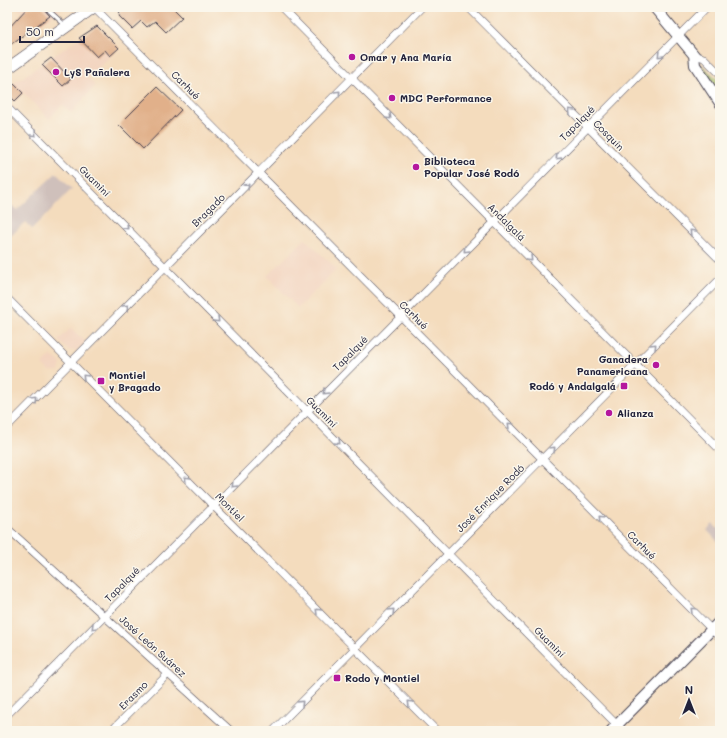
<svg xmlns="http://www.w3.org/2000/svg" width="727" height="738" viewBox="0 0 727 738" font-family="Mali,sans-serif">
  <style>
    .built { fill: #f3d4bf }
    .industrial { fill: #cfc0bb }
    .green { fill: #afc76c; stroke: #687454 }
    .building { fill: #e1b08a }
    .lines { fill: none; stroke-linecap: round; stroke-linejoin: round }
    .lane-casing { stroke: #423e4e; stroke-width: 5 }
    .street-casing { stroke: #423e4e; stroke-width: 8 }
    .secondary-casing { stroke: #423e4e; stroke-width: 12 }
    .primary-casing { stroke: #423e4e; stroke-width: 12 }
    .lane { stroke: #fff; stroke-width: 3.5 }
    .street { stroke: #fff; stroke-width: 7 }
    .secondary { stroke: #fff; stroke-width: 10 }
    .primary { stroke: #fff; stroke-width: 11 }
    .oneway { stroke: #9c9ca7 }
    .poi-dot { fill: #b5179e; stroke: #fbf7ec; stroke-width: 1.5 }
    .labels { text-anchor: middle; stroke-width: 3; stroke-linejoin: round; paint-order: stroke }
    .poi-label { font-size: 10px; font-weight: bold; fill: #22223b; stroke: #fbf7ec; text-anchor: start }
    .street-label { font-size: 10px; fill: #22223b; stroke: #fbf7ec }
  </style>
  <rect width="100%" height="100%" fill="#fbf7ec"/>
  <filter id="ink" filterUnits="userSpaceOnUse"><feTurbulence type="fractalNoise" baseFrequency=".025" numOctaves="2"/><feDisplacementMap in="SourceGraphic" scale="8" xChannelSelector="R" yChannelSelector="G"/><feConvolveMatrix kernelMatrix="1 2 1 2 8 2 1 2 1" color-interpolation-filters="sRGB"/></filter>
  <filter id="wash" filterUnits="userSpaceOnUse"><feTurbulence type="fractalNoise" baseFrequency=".012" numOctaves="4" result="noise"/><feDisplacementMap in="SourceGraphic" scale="16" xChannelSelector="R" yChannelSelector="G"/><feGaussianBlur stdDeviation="0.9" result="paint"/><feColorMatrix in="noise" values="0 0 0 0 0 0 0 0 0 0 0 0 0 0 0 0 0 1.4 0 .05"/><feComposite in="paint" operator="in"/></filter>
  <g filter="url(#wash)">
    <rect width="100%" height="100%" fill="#f4dcbd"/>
    <path class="built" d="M17,7H65L38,26Z
      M97,26L119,48L88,78L95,86L71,113L62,105L49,119L24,93L15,101L7,93V88Z
      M305,239L337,269L298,308L267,276Z
      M71,328L86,342L75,351L68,350L58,340Z
      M51,356L59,361L61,364L59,371H49L42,365Z"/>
    <path class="industrial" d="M56,173L72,189L32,229L25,222L7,240V201L17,210Z
      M713,524L720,531V544L705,528L707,530Z"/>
    <path class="green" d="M699,63L720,82V92L700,64Z"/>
    <g id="blocks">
      <path class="building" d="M28,7H42L50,16L7,47V30Z
        M124,7H172L182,17L166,32L155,21L147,27L141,21L132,29L119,16L120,10Z
        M97,26L119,48L110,56L105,50L97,57L79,38Z
        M51,58L71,79L63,86L42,65Z
        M14,84L23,93L15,101L7,93V89Z
        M157,87L181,110L143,149L119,125Z"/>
    </g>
  </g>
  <g filter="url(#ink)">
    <use href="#blocks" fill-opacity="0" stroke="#423e4e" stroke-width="1"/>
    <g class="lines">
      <defs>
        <path id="lane" d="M45,7L66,26"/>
        <path id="street" d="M94,7L720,638
          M281,7L720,450
          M468,7L720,260
          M694,55L704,58L720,74
          M7,107L623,731
          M7,298L437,731
          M7,427L422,7
          M7,528L231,731
          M7,715L707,7
          M7,730L8,731
          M111,731L168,674
          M273,731L720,279"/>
        <path id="secondary" d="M654,7L694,55L695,65L720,103
          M611,731L720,621"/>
        <path id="primary" d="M7,69L94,7"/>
      </defs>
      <use href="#lane" class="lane-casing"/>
      <use href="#street" class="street-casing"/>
      <use href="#secondary" class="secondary-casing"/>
      <use href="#primary" class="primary-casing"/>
      <use href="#lane" class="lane"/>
      <use href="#street" class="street"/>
      <use href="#secondary" class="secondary"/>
      <use href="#primary" class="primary"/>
    </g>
    <defs><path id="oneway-chevron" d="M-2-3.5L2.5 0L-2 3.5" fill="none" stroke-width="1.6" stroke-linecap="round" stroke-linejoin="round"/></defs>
    <g class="oneway">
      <use href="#oneway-chevron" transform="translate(660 55) rotate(135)"/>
      <use href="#oneway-chevron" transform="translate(338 93) rotate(-46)"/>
      <use href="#oneway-chevron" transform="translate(571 111) rotate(-135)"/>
      <use href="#oneway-chevron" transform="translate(389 117) rotate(45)"/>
      <use href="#oneway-chevron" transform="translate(34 134) rotate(45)"/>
      <use href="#oneway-chevron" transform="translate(558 157) rotate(135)"/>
      <use href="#oneway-chevron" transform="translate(247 186) rotate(-45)"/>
      <use href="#oneway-chevron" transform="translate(126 227) rotate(45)"/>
      <use href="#oneway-chevron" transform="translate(692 232) rotate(-135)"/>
      <use href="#oneway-chevron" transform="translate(466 250) rotate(135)"/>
      <use href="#oneway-chevron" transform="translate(530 259) rotate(45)"/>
      <use href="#oneway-chevron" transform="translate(126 307) rotate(-46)"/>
      <use href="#oneway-chevron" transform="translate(217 320) rotate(45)"/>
      <use href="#oneway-chevron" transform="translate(654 346) rotate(-45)"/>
      <use href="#oneway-chevron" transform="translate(85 377) rotate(-135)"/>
      <use href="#oneway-chevron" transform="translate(325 392) rotate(135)"/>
      <use href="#oneway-chevron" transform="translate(35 400) rotate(-45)"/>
      <use href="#oneway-chevron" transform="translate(510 425) rotate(-135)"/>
      <use href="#oneway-chevron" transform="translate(338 442) rotate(45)"/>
      <use href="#oneway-chevron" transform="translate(553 449) rotate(-45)"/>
      <use href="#oneway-chevron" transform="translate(187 479) rotate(-135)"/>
      <use href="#oneway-chevron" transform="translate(234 485) rotate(134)"/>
      <use href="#oneway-chevron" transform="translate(601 518) rotate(-135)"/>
      <use href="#oneway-chevron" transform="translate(693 610) rotate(-135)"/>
      <use href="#oneway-chevron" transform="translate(318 611) rotate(-135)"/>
      <use href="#oneway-chevron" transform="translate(392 611) rotate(-46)"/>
      <use href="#oneway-chevron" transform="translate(94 627) rotate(135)"/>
      <use href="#oneway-chevron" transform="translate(301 703) rotate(-45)"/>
      <use href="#oneway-chevron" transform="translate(410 703) rotate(-135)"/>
    </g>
  </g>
  <g class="poi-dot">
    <circle cx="352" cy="57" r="4"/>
    <circle cx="56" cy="72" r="4"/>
    <circle cx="392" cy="98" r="4"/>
    <circle cx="416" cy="167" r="4"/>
    <circle cx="656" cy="365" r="4"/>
    <rect x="97" y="377" width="8" height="8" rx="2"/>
    <rect x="620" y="382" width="8" height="8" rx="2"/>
    <circle cx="609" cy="413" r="4"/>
    <rect x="333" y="674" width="8" height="8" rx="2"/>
  </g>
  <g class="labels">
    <g class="poi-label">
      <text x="360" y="61">Omar y Ana María</text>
      <text x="64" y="76">LyS Pañalera</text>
      <text x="400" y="102">MDC Performance</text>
      <text x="424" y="165">Biblioteca<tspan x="424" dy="12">Popular José Rodó</tspan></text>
      <text x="648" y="363" text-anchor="end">Ganadera<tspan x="648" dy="12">Panamericana</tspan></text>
      <text x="109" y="379">Montiel<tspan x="109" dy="12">y Bragado</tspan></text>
      <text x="616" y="390" text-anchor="end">Rodó y Andalgalá</text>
      <text x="617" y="417">Alianza</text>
      <text x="345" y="682">Rodo y Montiel</text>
    </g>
    <g class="street-label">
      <text transform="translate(186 85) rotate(45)" y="4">Carhué</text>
      <text transform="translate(577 123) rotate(-45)" y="4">Tapalqué</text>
      <text transform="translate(609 135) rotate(45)" y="4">Cosquín</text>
      <text transform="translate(95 181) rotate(45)" y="4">Guaminí</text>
      <text transform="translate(208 210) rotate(-45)" y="4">Bragado</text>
      <text transform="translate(507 222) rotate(45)" y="4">Andalgalá</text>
      <text transform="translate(414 315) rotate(45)" y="4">Carhué</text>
      <text transform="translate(350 353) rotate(-45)" y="4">Tapalqué</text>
      <text transform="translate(322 412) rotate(45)" y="4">Guaminí</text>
      <text transform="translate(490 498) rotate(-45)" y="4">José Enrique Rodó</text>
      <text transform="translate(230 507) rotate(45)" y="4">Montiel</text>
      <text transform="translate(642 545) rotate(45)" y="4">Carhué</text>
      <text transform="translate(122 584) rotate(-45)" y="4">Tapalqué</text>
      <text transform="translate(550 642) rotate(45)" y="4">Guaminí</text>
      <text transform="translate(153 646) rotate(42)" y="4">José León Suárez</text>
      <text transform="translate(133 695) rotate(-45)" y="4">Erasmo</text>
    </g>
  </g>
  <rect width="727" height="738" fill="none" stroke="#fbf7ec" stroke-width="24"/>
  <g transform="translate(689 700)" stroke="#fbf7ec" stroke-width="3" paint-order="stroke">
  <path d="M0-3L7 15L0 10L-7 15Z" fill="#22223b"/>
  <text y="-6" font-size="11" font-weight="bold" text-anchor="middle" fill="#22223b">N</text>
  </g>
  <path d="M20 36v6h64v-6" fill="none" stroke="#22223b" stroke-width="2"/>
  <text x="26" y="36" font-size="12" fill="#22223b" stroke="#fbf7ec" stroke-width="3" paint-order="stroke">50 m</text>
</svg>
